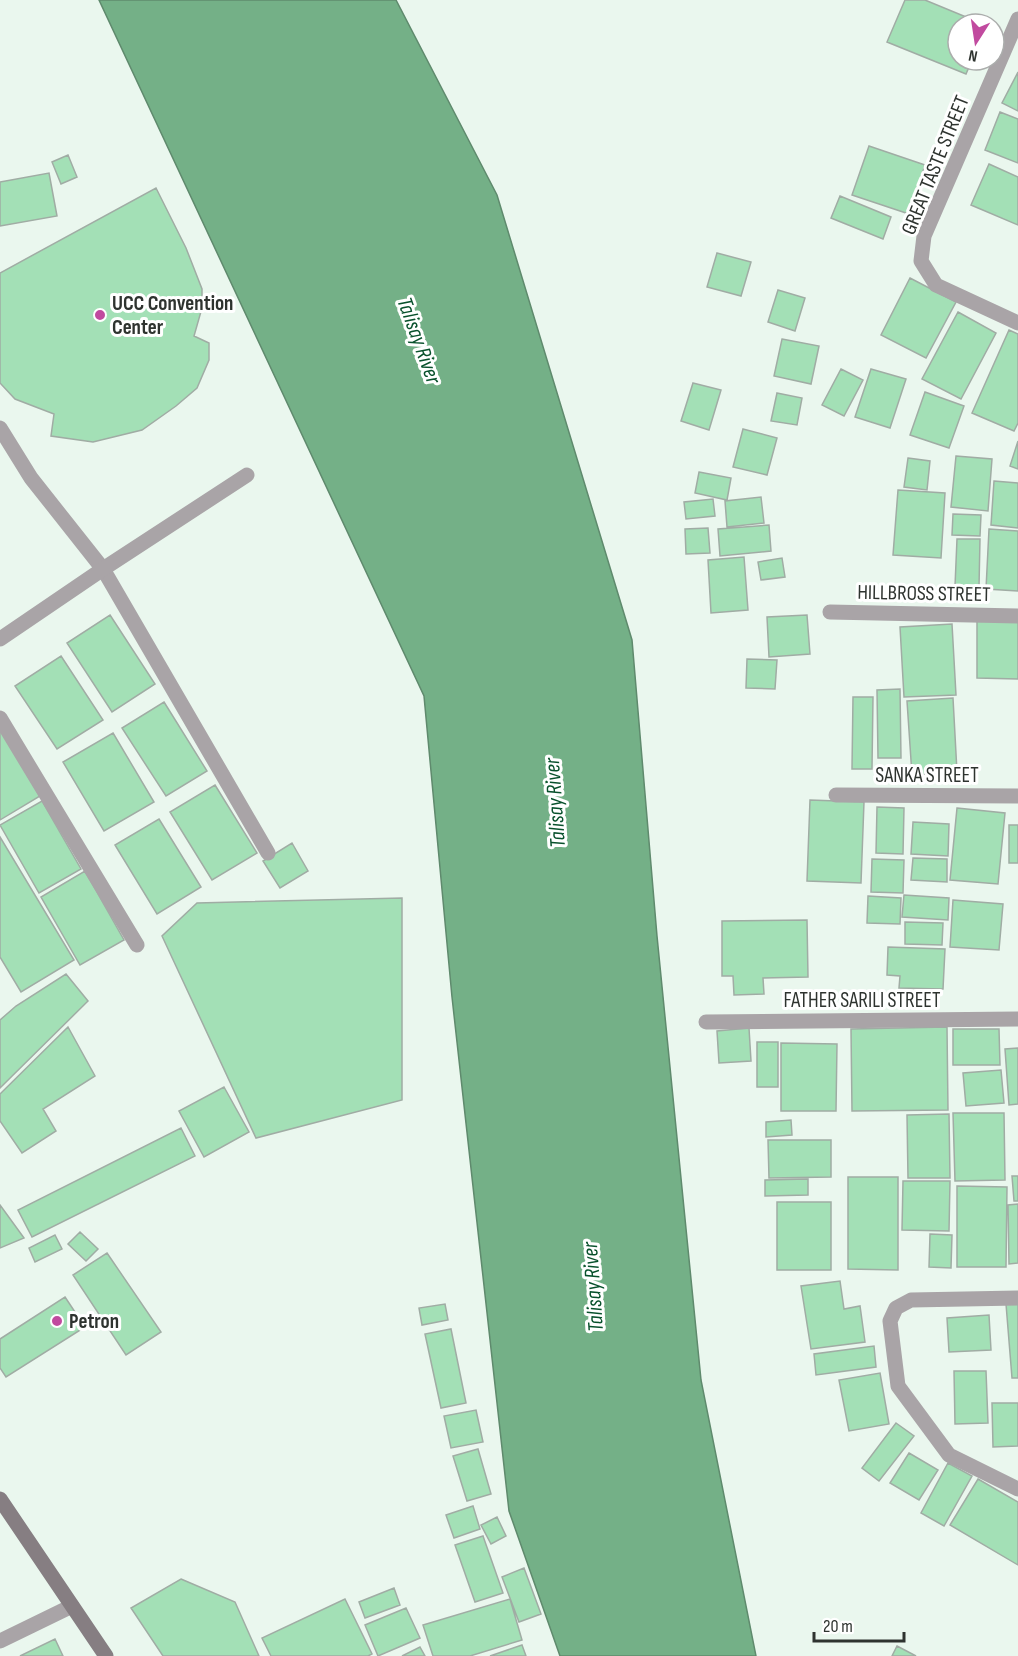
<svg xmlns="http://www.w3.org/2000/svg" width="1018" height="1656" viewBox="0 0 1018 1656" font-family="'Sofia Sans Condensed',sans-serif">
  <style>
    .water { fill: #74b087; stroke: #5f8a6d; stroke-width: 1.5 }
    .building { fill: #a3e0b6; stroke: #a0aca4; stroke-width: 1.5 }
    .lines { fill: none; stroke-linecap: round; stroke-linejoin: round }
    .lane { stroke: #a9a4a7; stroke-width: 15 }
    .street { stroke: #a9a4a7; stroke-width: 15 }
    .secondary { stroke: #867e82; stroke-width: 15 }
    .poi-dot { fill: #c14a9f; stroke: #fff; stroke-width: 2 }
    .labels { text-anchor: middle; stroke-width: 6; stroke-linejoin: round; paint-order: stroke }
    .street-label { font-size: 21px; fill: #2e332f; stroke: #fff }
    .poi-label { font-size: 21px; font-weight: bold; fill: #2e332f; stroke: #fff; text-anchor: start }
    .water-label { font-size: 22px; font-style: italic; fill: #08512c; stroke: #fff }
  </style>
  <rect width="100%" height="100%" fill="#eaf7ee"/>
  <path class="water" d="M99,0H396L497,195L632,640L657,936L701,1380L756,1656H560L509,1511L452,997L424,696Z"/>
  <path class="building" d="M905,0H925L983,24H958V60H972L966,74L887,42Z
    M1018,72V111L1002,103Z
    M1000,112L1018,119V163L985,150Z
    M869,146L925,165L909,214L852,195Z
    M68,155L77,177L61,184L52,162Z
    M989,164L1018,177V225L971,205Z
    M49,173L57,216L0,226V182Z
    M156,188L186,248L202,289V308L194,336L209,343V360L197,388L176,406L142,430L93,442L51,436L54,414L15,399L0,383V273Z
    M840,196L891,217L883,239L831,218Z
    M717,253L751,262L741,296L707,287Z
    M910,278L956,302L926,358L881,335Z
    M778,290L805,298L795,331L768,322Z
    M958,312L996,333L961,399L922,379Z
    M1009,330L1018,334V423L1014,431L972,413Z
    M782,339L819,346L811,384L774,376Z
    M841,369L863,380L844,416L822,405Z
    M871,369L906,379L890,428L855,417Z
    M693,383L721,390L709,430L681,421Z
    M925,392L964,406L949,448L910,435Z
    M777,393L802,398L797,425L771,421Z
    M743,429L777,438L767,475L733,467Z
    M1018,441V469L1010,466Z
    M956,456L992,459L988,511L951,507Z
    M908,458L930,461L927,490L904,487Z
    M699,472L731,478L727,500L695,493Z
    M994,481L1018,483V528L991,525Z
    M898,490L945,493L941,558L893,555Z
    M761,497L764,523L727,527L725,501Z
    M713,499L715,516L686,519L684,502Z
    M953,514L981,515L980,536L952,535Z
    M769,525L771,551L720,556L718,529Z
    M708,528L710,553L686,554L685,529Z
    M989,529L1018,531V591L986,589Z
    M957,539H980L979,587L955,586Z
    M744,557L748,610L711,613L708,560Z
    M782,558L785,577L761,580L758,562Z
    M110,615L155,684L112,712L67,643Z
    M807,615L810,654L769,657L767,617Z
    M977,620H1018V679L977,678Z
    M952,624L956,695L904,697L900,627Z
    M61,656L103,720L57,749L15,686Z
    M747,659L777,660L775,689L746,688Z
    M900,689L901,758H878L877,690Z
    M853,697H873L872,769H852Z
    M953,698L957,772L912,775L907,701Z
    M164,702L207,771L166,796L122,728Z
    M0,729L40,796L0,820Z
    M113,733L154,802L104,831L63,762Z
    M215,785L257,853L212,880L170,812Z
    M810,800L864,802L861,883L807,881Z
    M42,801L81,869L39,893L0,825Z
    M877,807L904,808L903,854L876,853Z
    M957,808L1005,813L998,884L950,880Z
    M159,819L201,887L157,914L115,845Z
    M913,822L949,824L948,856L911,854Z
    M1009,825H1018V863H1009Z
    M0,837L74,960L21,992L0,957Z
    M292,843L308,871L280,888L263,861Z
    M913,858L947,859V882L911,880Z
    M872,859L904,860L903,893L871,892Z
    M85,871L124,940L80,965L41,897Z
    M904,895L949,898L948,920L902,917Z
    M868,896L901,898L900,924L867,923Z
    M402,898V1100L256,1138L162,936L197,903Z
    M953,900L1003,904L999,950L950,947Z
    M807,920L808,977L763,978L764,994L734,995L733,976H722V921Z
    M905,922L943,923L942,945L905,944Z
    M888,947L945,949L943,989L899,988L900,976L887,975Z
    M66,974L88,1001L0,1088V1020L16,1006Z
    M68,1027L95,1076L43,1109L56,1131L22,1153L0,1121V1094Z
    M947,1027L948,1110L852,1111L851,1029Z
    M749,1028L751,1061L719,1063L717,1031Z
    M953,1029H999L1000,1065H953Z
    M757,1042H778V1087H757Z
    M781,1043L837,1044L836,1111H781Z
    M1018,1048V1104L1009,1105L1005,1049Z
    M1001,1070L1004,1103L966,1106L963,1073Z
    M224,1087L249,1132L204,1157L179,1111Z
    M953,1113H1004L1005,1180L955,1181Z
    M949,1114L950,1178H908L907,1115Z
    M791,1120L792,1135L766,1137V1122Z
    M181,1128L195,1156L32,1237L18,1210Z
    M768,1140H831V1177L769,1178Z
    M1012,1176H1018V1201H1014Z
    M848,1177H898V1270L848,1269Z
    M808,1179V1195L765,1196V1180Z
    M903,1181H950L949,1231L902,1230Z
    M957,1186L1007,1187L1006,1267H957Z
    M777,1202H831V1270H777Z
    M1018,1204V1263L1009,1264L1008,1205Z
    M0,1205L24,1238L0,1248Z
    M80,1232L98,1249L86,1261L68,1244Z
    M930,1234L952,1235L951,1268L929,1267Z
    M55,1235L62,1249L35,1262L29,1248Z
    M107,1253L161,1332L126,1355L73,1275Z
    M840,1281L844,1309L860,1306L865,1342L811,1349L801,1286Z
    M65,1297L85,1327L6,1377L0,1368V1339Z
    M1018,1303V1378H1012L1006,1304Z
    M445,1304L448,1320L422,1325L419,1308Z
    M989,1315L991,1350L949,1352L947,1318Z
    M451,1329L466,1403L441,1408L425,1334Z
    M874,1346L876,1367L816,1375L814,1354Z
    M954,1371H986L988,1423L955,1424Z
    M880,1373L889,1424L849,1431L839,1380Z
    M992,1403H1018V1446L993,1447Z
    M476,1410L483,1442L451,1448L444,1416Z
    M896,1423L914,1436L879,1481L862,1468Z
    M478,1449L491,1494L467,1501L453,1456Z
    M909,1453L938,1470L919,1500L890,1483Z
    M948,1463L972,1476L944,1526L921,1513Z
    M978,1479L1018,1502V1565L950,1525Z
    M473,1506L480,1529L454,1538L446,1515Z
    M497,1517L506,1536L491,1544L481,1525Z
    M483,1536L503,1593L475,1602L455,1545Z
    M524,1568L541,1614L519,1622L502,1577Z
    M181,1579L235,1602L259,1656H163L131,1608Z
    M394,1588L400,1605L365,1618L359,1602Z
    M345,1599L372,1654L368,1656H271L262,1638Z
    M510,1599L522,1640L470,1656H433L423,1625Z
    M406,1608L420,1638L378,1656L365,1625Z
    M55,1639L63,1656H20Z
    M522,1645L526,1656H490Z
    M897,1646L916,1656H892Z
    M420,1647L425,1656H402Z"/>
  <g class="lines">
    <path class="lane" d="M0,428L31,478L103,569L268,853
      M0,718L137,945"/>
    <path class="street" d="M1018,19L924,236L921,261L936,285L1018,323
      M830,612L1018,616
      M0,639L103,569L247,475
      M836,795L1018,796
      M706,1022L1018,1019
      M1018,1298L911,1300L896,1308L890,1321L898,1386L949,1455L1018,1489
      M0,1641L72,1606"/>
    <path class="secondary" d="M0,1499L106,1656"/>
  </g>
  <g class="poi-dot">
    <circle cx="100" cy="315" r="6"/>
    <circle cx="57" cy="1321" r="6"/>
  </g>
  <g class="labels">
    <g class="street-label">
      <text transform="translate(935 165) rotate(-68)" y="7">GREAT TASTE STREET</text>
      <text transform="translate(924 593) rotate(1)" y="7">HILLBROSS STREET</text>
      <text x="927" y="782">SANKA STREET</text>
      <text x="862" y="1007">FATHER SARILI STREET</text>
    </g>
    <g class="poi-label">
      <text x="112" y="310">UCC Convention<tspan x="112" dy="24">Center</tspan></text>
      <text x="69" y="1328">Petron</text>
    </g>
    <g class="water-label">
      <text transform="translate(420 340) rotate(70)" y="8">Talisay River</text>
      <text transform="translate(554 803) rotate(-94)" y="8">Talisay River</text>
      <text transform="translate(592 1287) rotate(-94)" y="8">Talisay River</text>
    </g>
  </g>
  <g transform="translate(976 42) rotate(192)"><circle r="28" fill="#ffffff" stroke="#abadac" stroke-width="1.5"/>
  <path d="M0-4.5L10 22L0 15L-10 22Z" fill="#c14a9f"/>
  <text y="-9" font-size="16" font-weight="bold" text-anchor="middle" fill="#2e332f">N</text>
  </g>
  <path d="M814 1632v9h90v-9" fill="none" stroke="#2e332f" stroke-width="3"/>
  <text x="823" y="1632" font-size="18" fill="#2e332f" stroke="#ffffff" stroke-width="4.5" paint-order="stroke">20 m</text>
</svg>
